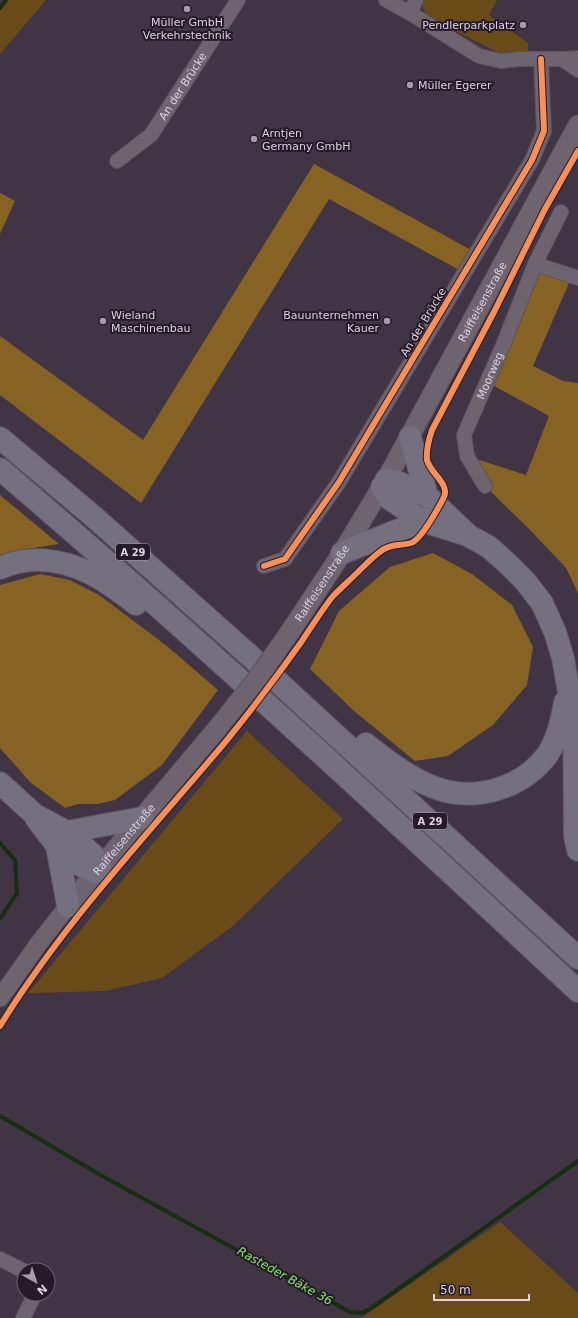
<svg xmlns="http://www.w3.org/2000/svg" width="578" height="1318" viewBox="0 0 578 1318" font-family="'DejaVu Sans',sans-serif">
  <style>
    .green { fill: #694b18 }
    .forest { fill: #866223 }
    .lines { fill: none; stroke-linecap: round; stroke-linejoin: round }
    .stream { stroke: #172f10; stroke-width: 4 }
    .minor-casing { stroke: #5c505f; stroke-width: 16 }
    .tertiary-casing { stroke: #5c505f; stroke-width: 19 }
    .secondary-casing { stroke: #5c505f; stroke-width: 21 }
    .motorway-casing { stroke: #5c505f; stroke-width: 24 }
    .minor { stroke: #6e6470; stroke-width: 14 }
    .tertiary { stroke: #6e6470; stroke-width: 17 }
    .secondary { stroke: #6e6470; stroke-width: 19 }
    .motorway { stroke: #747080; stroke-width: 22 }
    .secondary-bridge-casing { stroke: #5c505f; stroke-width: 21; stroke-linecap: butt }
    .secondary-bridge { stroke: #6e6470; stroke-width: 19 }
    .cycleway-casing { stroke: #251b28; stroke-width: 8 }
    .cycleway { stroke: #f78f57; stroke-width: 6 }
    .poi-dot { fill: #a899ac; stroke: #251b28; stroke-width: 1.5 }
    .labels { text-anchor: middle; stroke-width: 4; stroke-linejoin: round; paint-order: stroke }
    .shield { fill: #251b28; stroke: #a79aab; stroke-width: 1 }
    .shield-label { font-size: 10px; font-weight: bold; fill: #dfd0e3 }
    .poi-label { font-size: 11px; fill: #dfd0e3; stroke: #251b28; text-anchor: start }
    .street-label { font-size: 11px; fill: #dfd0e3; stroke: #251b28 }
    .water-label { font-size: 12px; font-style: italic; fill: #7fe85f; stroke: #251b28 }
  </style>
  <rect width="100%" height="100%" fill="#413445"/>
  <path class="green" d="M6,0H46L0,54V9Z
    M421,0H497L489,15L528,43V51L499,53L426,16Z
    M247,731L343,819L233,926L162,978L105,991L28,993Z
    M500,1222L578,1293V1318H361Z"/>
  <path class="forest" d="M314,164L473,251L461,271L329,199L141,503L0,395V336L143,440Z
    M0,193L15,201L0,234Z
    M535,264L572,276L533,366L563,381L578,383V593L566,568L531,531L485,486L467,456L526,475L549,416L487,382Z
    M0,495L59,544L27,549L0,558Z
    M433,553L472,574L512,605L533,647L527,685L493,725L448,756L415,761L354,711L310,669L339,611L390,567Z
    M40,574L70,580L99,595L167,646L218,690L162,765L115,800L98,804H78L65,808L30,782L0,748V585Z"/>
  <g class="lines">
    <path class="stream" d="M0,8L6,0
      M0,843L15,860L17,893L0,919
      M0,1116L104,1177L350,1312L362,1313L370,1309L578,1161"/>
    <defs>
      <g id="minor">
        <path d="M386,0L410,13L479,56L501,61L519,59H562L578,58"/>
        <path d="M410,13L416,0"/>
        <path d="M562,59L578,70"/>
        <path id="s1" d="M117,161L151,135L238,0"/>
        <path d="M535,264L578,278"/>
        <path id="s2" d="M485,486L467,456L464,435L504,343L535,264L561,212"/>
        <path d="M264,566L285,559L339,482L532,160L544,131L541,59"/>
        <path d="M0,1259L24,1271"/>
        <path d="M23,1318L35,1294"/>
      </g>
      <path id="tertiary" d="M0,998L39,943L68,906"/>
      <g id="secondary">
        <path id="s3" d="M294,626L342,553L386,480L578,125"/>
        <path id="s4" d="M68,906L216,730"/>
      </g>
      <path id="motorway" d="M410,437L427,496
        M0,438L94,517L250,656L578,958
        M0,469C198,638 388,814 578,991
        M386,480L398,482L427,496L469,536L489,547L508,564L525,581L542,603L555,632L563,658L574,722L575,836L578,850
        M382,487L390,499L423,521L464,534
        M342,553L394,532L423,521
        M0,568C29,555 61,559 90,573C106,581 122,593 136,604
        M366,744C387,761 408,777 433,787C474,803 522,789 548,754C558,738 562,720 565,702
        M0,783L35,815L67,832L75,839L93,855L100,867
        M36,818C54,842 66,862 96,872
        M67,832L142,818
        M57,846L68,906"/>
    </defs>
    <use href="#minor" class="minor-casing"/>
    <use href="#tertiary" class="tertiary-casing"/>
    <use href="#secondary" class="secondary-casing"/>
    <use href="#motorway" class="motorway-casing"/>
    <use href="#minor" class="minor"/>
    <use href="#tertiary" class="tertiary"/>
    <use href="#secondary" class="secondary"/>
    <use href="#motorway" class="motorway"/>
    <defs>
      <path id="secondary-bridge" d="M216,730L257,679L294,626"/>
    </defs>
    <use href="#secondary-bridge" class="secondary-bridge-casing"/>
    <use href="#secondary-bridge" class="secondary-bridge"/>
    <defs>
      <path id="cycleway" d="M264,566L285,559L339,482L532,160L544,131L541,59
        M0,1026C64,922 149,833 227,740C253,708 278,675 302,641C312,626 322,610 333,596C342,587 352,578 361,569C368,562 376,554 384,549C395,543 401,546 411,543C421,540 439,507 444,497C450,484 430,473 427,460C426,450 429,439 432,430L494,312L545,209L578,151"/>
    </defs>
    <use href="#cycleway" class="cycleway-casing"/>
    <use href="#cycleway" class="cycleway"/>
  </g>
  <g class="poi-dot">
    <circle cx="187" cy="9" r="4"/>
    <circle cx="523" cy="25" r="4"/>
    <circle cx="410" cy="85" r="4"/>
    <circle cx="254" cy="139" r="4"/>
    <circle cx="103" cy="321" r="4"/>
    <circle cx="387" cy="321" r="4"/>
  </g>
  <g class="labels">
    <g class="shield">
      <rect x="116" y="544" width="34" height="16" rx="3"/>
      <rect x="413" y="813" width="34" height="16" rx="3"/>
    </g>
    <g class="shield-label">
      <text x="133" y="556">A 29</text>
      <text x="430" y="825">A 29</text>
    </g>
    <g class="poi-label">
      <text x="187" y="26" text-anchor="middle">Müller GmbH<tspan x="187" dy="13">Verkehrstechnik</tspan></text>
      <text x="515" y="29" text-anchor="end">Pendlerparkplatz</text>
      <text x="418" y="89">Müller Egerer</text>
      <text x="262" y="137">Arntjen<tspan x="262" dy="13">Germany GmbH</tspan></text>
      <text x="111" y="319">Wieland<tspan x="111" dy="13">Maschinenbau</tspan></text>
      <text x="379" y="319" text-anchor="end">Bauunternehmen<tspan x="379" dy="13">Kauer</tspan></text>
    </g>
    <g class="street-label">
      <text dy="4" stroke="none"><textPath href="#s1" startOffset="101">An der Brücke</textPath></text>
      <text dy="4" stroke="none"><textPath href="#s3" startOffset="375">Raiffeisenstraße</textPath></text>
      <text transform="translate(423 322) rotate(-59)" y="4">An der Brücke</text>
      <text dy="4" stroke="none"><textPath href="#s2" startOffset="121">Moorweg</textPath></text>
      <text dy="4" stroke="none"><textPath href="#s3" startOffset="51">Raiffeisenstraße</textPath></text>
      <text dy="4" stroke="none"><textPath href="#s4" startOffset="87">Raiffeisenstraße</textPath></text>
    </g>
    <g class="water-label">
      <text transform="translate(285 1276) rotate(29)" y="4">Rasteder Bäke 36</text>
    </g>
  </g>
  <g transform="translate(36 1282) rotate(141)"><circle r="19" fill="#251b28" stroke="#6f6373"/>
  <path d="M0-3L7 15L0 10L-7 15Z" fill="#a899ac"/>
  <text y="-6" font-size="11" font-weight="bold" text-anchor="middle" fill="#dfd0e3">N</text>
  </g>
  <path d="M434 1294v6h95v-6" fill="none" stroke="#dfd0e3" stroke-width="2"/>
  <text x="440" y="1294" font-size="12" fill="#dfd0e3" stroke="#251b28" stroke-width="3" paint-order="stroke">50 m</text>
</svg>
